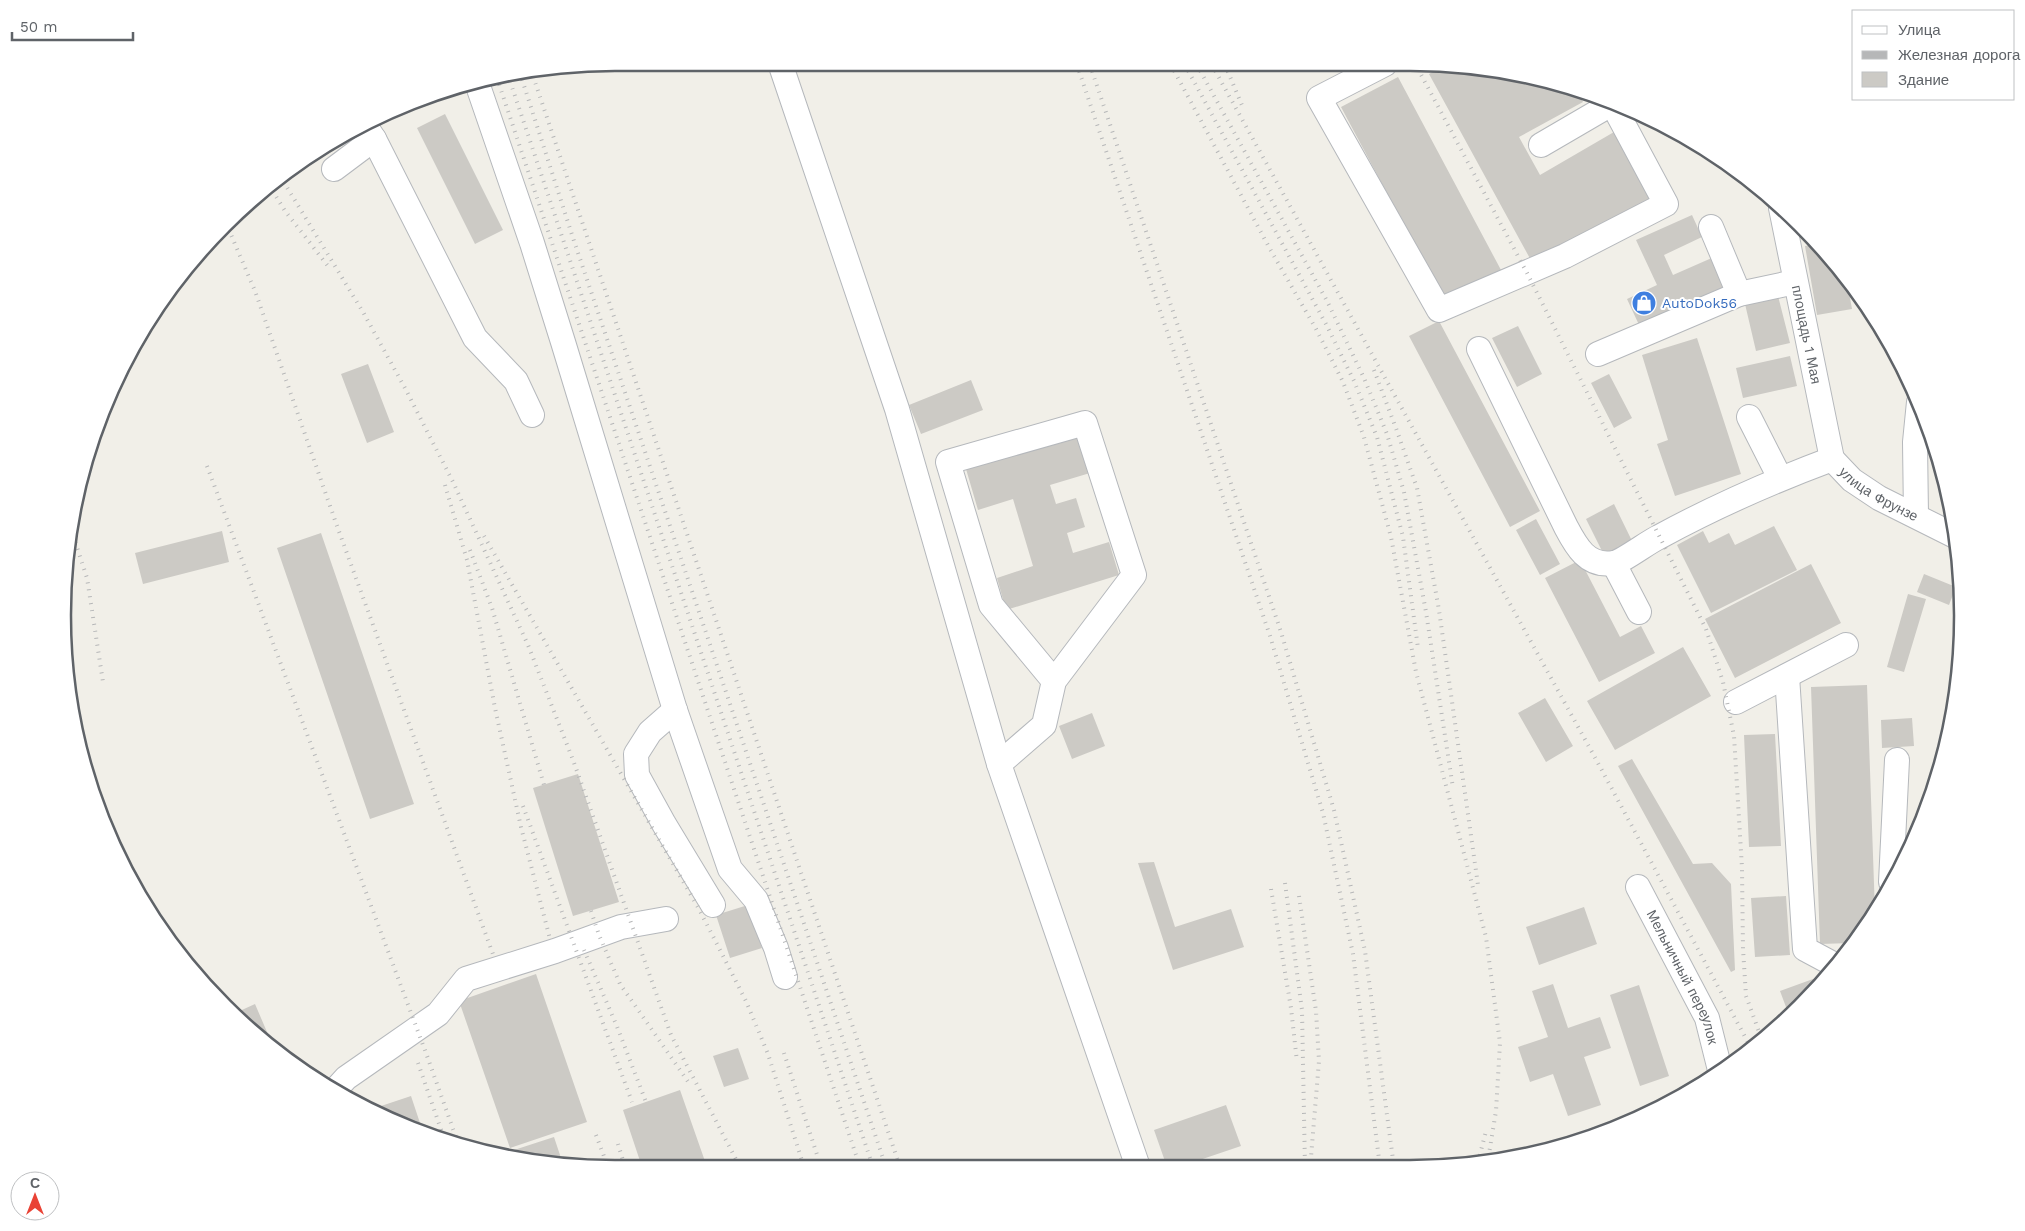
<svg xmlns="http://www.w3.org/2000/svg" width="2025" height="1231" viewBox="0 0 2025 1231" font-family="'Work Sans',sans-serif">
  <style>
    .building { fill: #cccac5 }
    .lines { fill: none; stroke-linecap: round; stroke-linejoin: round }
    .minor-casing { stroke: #b5b8bc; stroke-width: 26 }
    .minor { stroke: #fff; stroke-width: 24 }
    .rail { stroke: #b6b7b8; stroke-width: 4; stroke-dasharray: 1 6; stroke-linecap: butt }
    .labels { text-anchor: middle; stroke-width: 4; stroke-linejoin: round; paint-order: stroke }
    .shop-label { font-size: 14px; fill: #366cbe; stroke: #fff; text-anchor: start }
    .street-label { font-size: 14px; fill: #5f6368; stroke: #fff }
    .rim { fill: none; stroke: #5f6368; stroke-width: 2.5 }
  </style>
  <rect width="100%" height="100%" fill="#f1efe8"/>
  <path class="building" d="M1447,64L1577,90L1583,102L1519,137L1540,175L1614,132L1652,198L1533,264L1429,74Z
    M1398,77L1501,270L1444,300L1341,107Z
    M445,114L503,230L475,244L417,128Z
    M345,136L347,140L315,156L314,155Z
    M1692,215L1702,237L1664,255L1673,275L1714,257L1728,287L1640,327L1627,299L1657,285L1636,240Z
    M1817,244L1847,281L1852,309L1817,315L1805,246Z
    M1778,296L1790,343L1756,351L1745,304Z
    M1439,321L1540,511L1510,527L1409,336Z
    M1518,326L1542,374L1517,387L1492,338Z
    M1697,338L1741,474L1675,496L1657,444L1668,440L1642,355Z
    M1790,356L1797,386L1743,398L1736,368Z
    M368,364L394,432L367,443L341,374Z
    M1609,374L1632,418L1614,428L1591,383Z
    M971,380L983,410L921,434L909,405Z
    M1078,435L1090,473L1050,485L1056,504L1076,498L1085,527L1067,533L1073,553L1109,542L1119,575L1006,610L997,578L1033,566L1013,499L978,510L966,469Z
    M1614,504L1633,543L1605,557L1586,519Z
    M1536,519L1560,564L1540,575L1516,530Z
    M1774,526L1797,570L1711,613L1677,545L1703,531L1709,543L1729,533L1735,545Z
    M222,531L229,562L143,584L135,553Z
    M321,533L414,804L370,819L277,548Z
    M1580,560L1620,637L1641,626L1655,653L1599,682L1545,578Z
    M1811,564L1841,623L1735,678L1705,619Z
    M1924,574L1956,587L1949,605L1917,592Z
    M1908,594L1926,599L1904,672L1887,667Z
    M1683,647L1711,696L1615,750L1587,701Z
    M1867,685L1875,912L1869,923L1852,943L1820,944L1811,687Z
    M1545,698L1573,746L1546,762L1518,713Z
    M1092,713L1105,746L1072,759L1059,726Z
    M1912,718L1914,746L1882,748L1881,720Z
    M1775,734L1781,846L1749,847L1744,735Z
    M1632,759L1693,864L1712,863L1731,884L1735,970L1731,972L1618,766Z
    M578,774L619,902L573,916L533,788Z
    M1154,862L1175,927L1231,909L1244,947L1173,970L1138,863Z
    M1786,896L1790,955L1755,957L1751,898Z
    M748,905L762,948L730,958L716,915Z
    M1584,907L1597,944L1539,965L1526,927Z
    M536,974L587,1122L510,1148L459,1001Z
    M1824,975L1812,988L1789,1015L1780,991Z
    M1553,984L1568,1028L1600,1017L1611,1048L1584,1057L1601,1105L1568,1116L1553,1074L1530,1082L1518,1047L1548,1037L1532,991Z
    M1639,985L1669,1076L1640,1086L1610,995Z
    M255,1004L273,1046L233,1014Z
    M738,1048L749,1079L724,1087L713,1056Z
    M680,1090L707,1167H642L623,1110Z
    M411,1096L423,1132L375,1108Z
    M1226,1105L1241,1146L1179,1167H1167L1154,1130Z
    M554,1137L563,1164L516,1155L514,1150Z"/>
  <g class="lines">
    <defs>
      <g id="minor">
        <path d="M1385,64L1319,98L1439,310L1565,256L1666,204L1613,105"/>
        <path d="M781,66L897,409L999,764L1138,1167"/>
        <path d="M477,83L532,243L563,342L675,710L730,869L756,900L776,948L785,977"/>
        <path d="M364,124L374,139L475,338L516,381L532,415"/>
        <path d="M1541,145L1601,110"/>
        <path d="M334,169L374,139"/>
        <path id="s1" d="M1781,208L1832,459"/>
        <path d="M1711,227L1739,294"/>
        <path d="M1479,349L1566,527C1576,546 1587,567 1613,563C1622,562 1648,542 1659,537C1714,507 1773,481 1832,459"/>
        <path d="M1598,354L1739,294L1795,282"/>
        <path d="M1749,417L1780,478"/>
        <path id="s2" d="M1832,459L1852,480L1879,498L1955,536"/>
        <path d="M1916,516L1915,442L1919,402"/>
        <path d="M1614,564L1639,612"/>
        <path d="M1787,676L1805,949L1833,964"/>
        <path d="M1736,702L1846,645"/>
        <path d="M675,710L650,732L636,754L637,775L664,824L713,905"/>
        <path d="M999,764L1044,725L1054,681L1134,575L1085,423L948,462L991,605L1054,681"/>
        <path d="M1891,882L1897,760"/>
        <path id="s3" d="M1638,887L1707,1018L1720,1070"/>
        <path d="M336,1089L346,1078L438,1014L466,979L555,951L621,927L666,919"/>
      </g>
    </defs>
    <use href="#minor" class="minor-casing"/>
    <use href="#minor" class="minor"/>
    <path class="rail" d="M1077,65L1270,636L1323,813L1353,954L1380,1167
      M1090,65L1281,632L1334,810L1365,951L1394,1167
      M1171,65L1270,249L1316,329L1343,382L1364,437L1391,537L1416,672L1486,937L1500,1043L1496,1111L1488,1160
      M1185,65L1327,326L1354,381L1377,437L1403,537L1418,648
      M1197,65L1327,301L1364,378L1387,434L1404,492L1426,612L1453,788
      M1212,65L1598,763L1751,1048
      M1225,65L1244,110
      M1418,69L1527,273L1706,629L1723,682L1734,736L1742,868L1743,949L1746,996L1762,1040
      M531,70L900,1167
      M520,73L573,238L886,1167
      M508,75L873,1167
      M497,78L860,1167
      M280,176L363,312L406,390L453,482L528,645L573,760L671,1035L740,1167
      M269,185L285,211L328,266
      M226,223L255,291L337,526L494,957
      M1374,370L1397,431L1417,488L1439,610L1478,885
      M207,466L426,1053L458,1143
      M445,485L467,560L495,708L521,827L550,939
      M71,529L87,578L103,682
      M484,536L699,909L746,1001L768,1054L804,1167
      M470,550L492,608L544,785
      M523,806L632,1102
      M1285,883L1302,1010L1305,1167
      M1271,889L1291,1008L1297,1062
      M1299,896L1316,1011L1319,1061L1311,1157
      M591,911L599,935L620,984L689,1083
      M584,950L616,1024L646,1102
      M784,1053L821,1167
      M418,1063L445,1141
      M596,1135L608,1167
      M618,1144L625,1167
      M1478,1162L1486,1131"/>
  </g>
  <defs>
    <symbol id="shop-disc" viewBox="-11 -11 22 22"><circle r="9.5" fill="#3f7fe0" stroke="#fff"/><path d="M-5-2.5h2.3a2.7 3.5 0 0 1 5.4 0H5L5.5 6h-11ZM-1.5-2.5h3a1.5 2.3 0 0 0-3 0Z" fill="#fff"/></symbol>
  </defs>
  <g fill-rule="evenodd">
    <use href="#shop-disc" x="1630" y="289" width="28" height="28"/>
  </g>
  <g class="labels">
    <g class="shop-label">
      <text x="1662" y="308">AutoDok56</text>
    </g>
    <g class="street-label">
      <text dy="5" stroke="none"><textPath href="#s1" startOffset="129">площадь 1 Мая</textPath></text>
      <text dy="5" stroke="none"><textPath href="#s2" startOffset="59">улица Фрунзе</textPath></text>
      <text dy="5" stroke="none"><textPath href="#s3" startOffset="101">Мельничный переулок</textPath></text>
    </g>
  </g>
  <path d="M0 0H2025V1231H0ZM615 71H1410A544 544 0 0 1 1954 615V616A544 544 0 0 1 1410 1160H615A544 544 0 0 1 71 616V615A544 544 0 0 1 615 71Z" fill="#fff" fill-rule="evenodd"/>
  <path class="rim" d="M615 71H1410A544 544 0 0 1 1954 615V616A544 544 0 0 1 1410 1160H615A544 544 0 0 1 71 616V615A544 544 0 0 1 615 71Z"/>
  <rect x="1852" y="10" width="162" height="90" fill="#ffffff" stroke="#bfc1c3"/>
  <rect x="1862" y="26" width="25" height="8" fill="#ffffff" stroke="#bfc1c3"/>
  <text x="1898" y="35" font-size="15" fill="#5f6368">Улица</text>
  <rect x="1862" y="51" width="25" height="8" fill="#b6b7b8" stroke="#bfc1c3"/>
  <text x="1898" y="60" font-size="15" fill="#5f6368">Железная дорога</text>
  <rect x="1862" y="72" width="25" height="15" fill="#cccac5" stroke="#bfc1c3"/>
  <text x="1898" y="85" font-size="15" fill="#5f6368">Здание</text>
  <g transform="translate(35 1196)"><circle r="24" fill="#ffffff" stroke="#bfc1c3"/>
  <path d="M0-4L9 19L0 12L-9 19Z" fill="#e94235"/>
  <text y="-8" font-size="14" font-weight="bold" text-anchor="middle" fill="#5f6368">С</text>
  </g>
  <path d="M12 32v8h121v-8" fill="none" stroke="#5f6368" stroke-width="2.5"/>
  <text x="20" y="32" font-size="15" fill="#5f6368" stroke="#ffffff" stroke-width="4" paint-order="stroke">50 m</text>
</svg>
